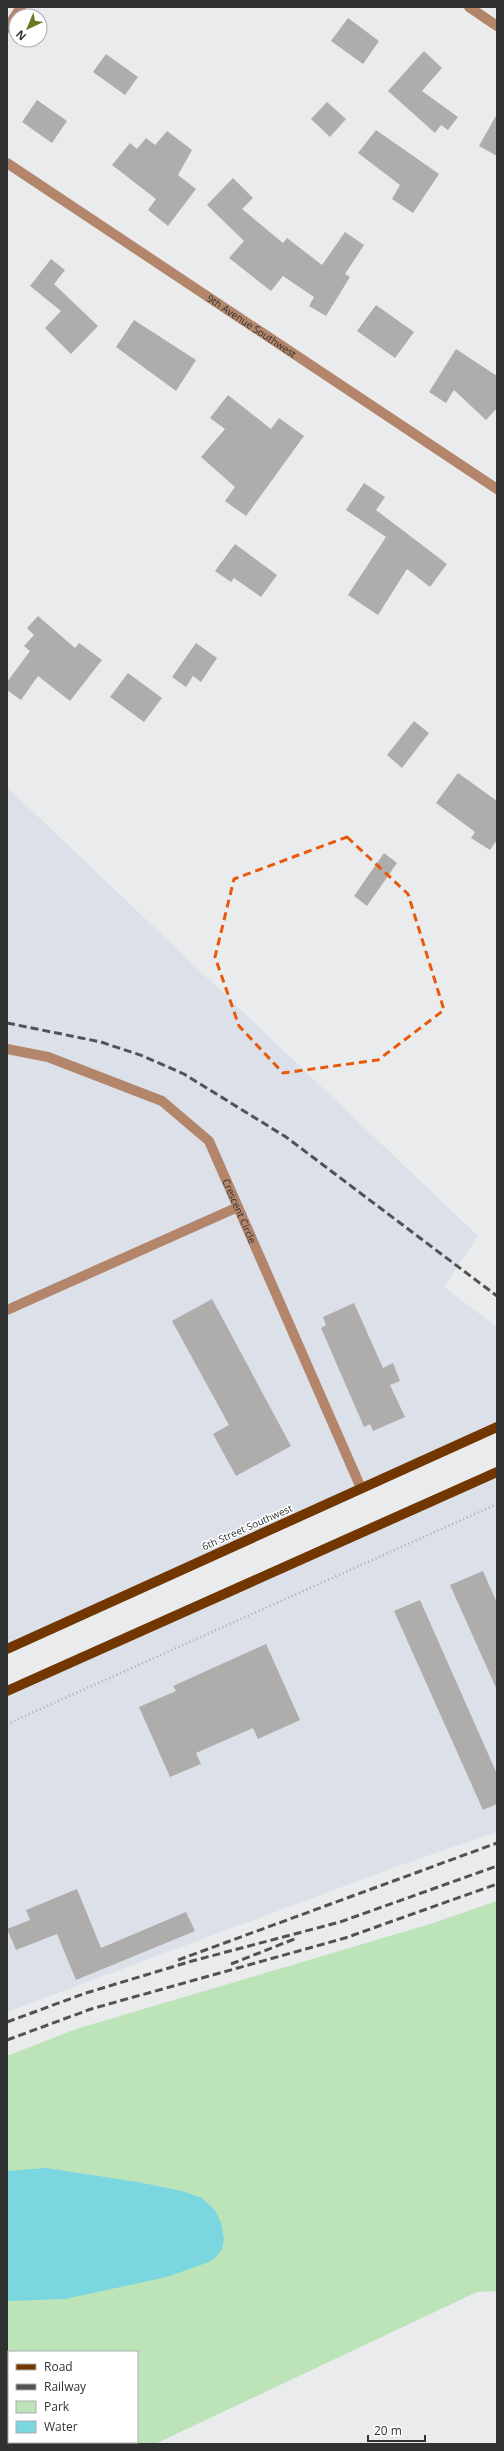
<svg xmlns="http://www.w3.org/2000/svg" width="504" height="2451" viewBox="0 0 504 2451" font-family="'Open Sans',sans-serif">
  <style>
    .built { fill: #dce0e9 }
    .green { fill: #bce4b8; fill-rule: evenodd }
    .water { fill: #7ad7e0 }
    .building { fill: #aeadab }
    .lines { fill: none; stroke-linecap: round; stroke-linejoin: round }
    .path { stroke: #aaabac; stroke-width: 2.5; stroke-dasharray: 1 3; stroke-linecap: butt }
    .minor { stroke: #b3866b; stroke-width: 10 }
    .major { stroke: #723601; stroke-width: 10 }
    .rail { stroke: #515252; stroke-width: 3; stroke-dasharray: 8 4; stroke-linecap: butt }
    .marked { fill: none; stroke: #e8590c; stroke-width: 3; stroke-dasharray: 8 5; stroke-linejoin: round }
    .labels { text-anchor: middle; stroke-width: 3; stroke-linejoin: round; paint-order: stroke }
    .street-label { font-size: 10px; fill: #303131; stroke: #fff }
  </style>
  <rect width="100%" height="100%" fill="#eaebed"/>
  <path class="built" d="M7,787L478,1236L444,1287L497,1327V1427L7,1649Z
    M497,1472V1832L401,1865L7,2012V1692Z"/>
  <path class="green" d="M497,1901V2291L477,2292L155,2444H7V2056L76,2029L427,1925ZM9,2352H137V2442H9Z"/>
  <path class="water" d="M46,2168L138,2182L182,2191L202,2198L215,2210L221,2223L224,2239L222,2249L216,2257L209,2262L167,2277L65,2299L7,2301V2171Z"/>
  <path class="building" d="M348,18L379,41L363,64L331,41Z
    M424,51L442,68L422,91L458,117L448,130L441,125L435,133L388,91Z
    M106,54L138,77L125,95L93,72Z
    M37,100L67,121L52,143L22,122Z
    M327,102L346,119L330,137L311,119Z
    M497,114V156L479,146Z
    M376,130L439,174L413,213L392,199L400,185L358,153Z
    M167,131L192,150L178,175L196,189L168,226L148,210L156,199L112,165L130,143L137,149L146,138L155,145Z
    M233,178L253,198L242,209L283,243L287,238L322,265L345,232L364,245L345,274L350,277L326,316L309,306L314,297L283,276L271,291L229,258L244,241L207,205Z
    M51,259L65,270L54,284L98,326L71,354L45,328L61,311L30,286Z
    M376,305L414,332L395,358L357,331Z
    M134,320L196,360L176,391L116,347Z
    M456,349L497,376V408L486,420L454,390L446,403L429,392Z
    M228,395L271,429L279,418L304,436L246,516L225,501L235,487L201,457L225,429L210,418Z
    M364,483L385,497L376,510L447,564L430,587L407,569L378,615L348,595L386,537L346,510Z
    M235,544L277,575L261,597L234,578L231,582L215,571Z
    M38,616L75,648L79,643L102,660L70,701L38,676L21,700L7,690V682L30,651L24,646L34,635L27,628Z
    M196,643L217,658L201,682L193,676L186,687L172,677Z
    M128,673L162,698L144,722L110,697Z
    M414,721L429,733L402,768L387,755Z
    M458,773L497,801V840L490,850L471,838L475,832L436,803Z
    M384,853L397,863L367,906L354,896Z
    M212,1299L291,1446L236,1476L213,1434L229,1425L172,1321Z
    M354,1303L383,1368L393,1363L400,1381L390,1385L405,1417L373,1431L370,1424L364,1427L321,1328L326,1325L323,1317Z
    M483,1571L497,1603V1690L450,1585Z
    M420,1600L497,1774V1804L483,1810L394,1611Z
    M266,1644L300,1720L258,1739L253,1728L196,1753L201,1764L170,1777L139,1707L176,1691L173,1686Z
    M77,1889L101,1948L186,1912L195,1931L76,1980L57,1934L16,1950L7,1929L30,1920L26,1910Z"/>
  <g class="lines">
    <path class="path" d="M7,1724L497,1504"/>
    <g class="minor">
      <path d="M469,7L497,26"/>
      <path d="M7,28L21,7"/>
      <path id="s1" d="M7,163L497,489"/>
      <path id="s2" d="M7,1049L48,1057L162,1101L209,1141L361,1488"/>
      <path d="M7,1310L238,1207"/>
    </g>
    <path class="major" d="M7,1649L497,1427
      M7,1691L497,1472"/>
    <path class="rail" d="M7,1023L101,1042L143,1056L184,1074L286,1137L497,1296
      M178,1960L497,1843
      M231,1964L297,1938
      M7,2022L86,1993L192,1961L340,1922L497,1866
      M7,2040L91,2009L345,1938L497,1884"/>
  </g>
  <path class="marked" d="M347,837L408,894L444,1010L378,1060L283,1073L239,1026L215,957L234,879Z"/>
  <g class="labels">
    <g class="street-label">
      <text dy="4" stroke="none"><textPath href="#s1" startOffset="294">9th Avenue Southwest</textPath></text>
      <text dy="4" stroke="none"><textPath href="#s2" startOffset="302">Crescent Circle</textPath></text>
      <text transform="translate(247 1527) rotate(-24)" y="4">6th Street Southwest</text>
    </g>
  </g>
  <rect width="504" height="2451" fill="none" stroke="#303131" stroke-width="16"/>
  <rect x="8" y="2351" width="130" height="92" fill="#ffffff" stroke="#acadad"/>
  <rect x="16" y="2364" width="20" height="6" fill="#723601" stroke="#acadad"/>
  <text x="44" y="2371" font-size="12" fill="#303131">Road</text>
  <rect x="16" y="2384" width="20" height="6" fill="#515252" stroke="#acadad"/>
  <text x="44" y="2391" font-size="12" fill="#303131">Railway</text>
  <rect x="16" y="2401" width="20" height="12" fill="#bce4b8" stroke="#acadad"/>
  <text x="44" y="2411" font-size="12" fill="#303131">Park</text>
  <rect x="16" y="2421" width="20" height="12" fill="#7ad7e0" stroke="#acadad"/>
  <text x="44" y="2431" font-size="12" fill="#303131">Water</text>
  <g transform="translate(28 28) rotate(224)"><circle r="19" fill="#ffffff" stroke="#acadad"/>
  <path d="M0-3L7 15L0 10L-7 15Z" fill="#6a7826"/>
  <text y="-6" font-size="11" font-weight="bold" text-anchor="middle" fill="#303131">N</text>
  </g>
  <path d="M368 2435v6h57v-6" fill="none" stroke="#303131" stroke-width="2"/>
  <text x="374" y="2435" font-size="12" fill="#303131" stroke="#ffffff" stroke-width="3" paint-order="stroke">20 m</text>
</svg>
